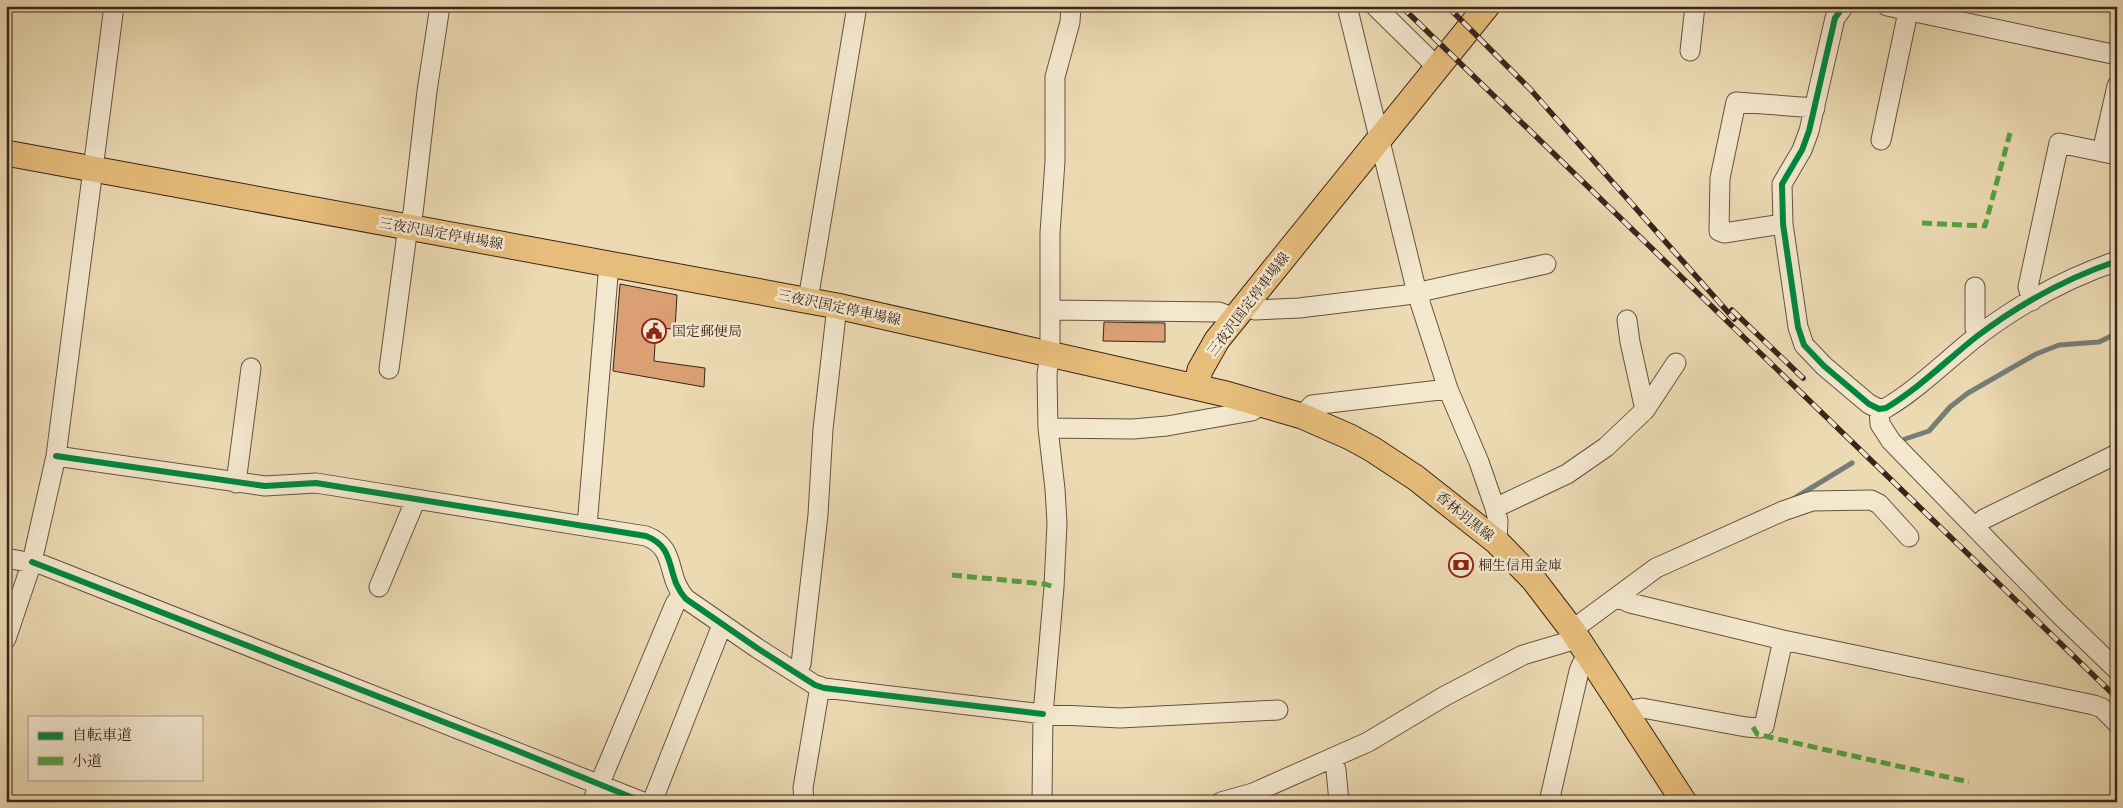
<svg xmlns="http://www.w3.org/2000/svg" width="2123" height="808" viewBox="0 0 2123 808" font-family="'Libre Caslon Text','Noto Serif JP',serif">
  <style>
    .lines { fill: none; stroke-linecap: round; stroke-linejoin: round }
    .stream { stroke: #747e76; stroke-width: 5 }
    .building { fill: #da9f72; stroke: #3a241a }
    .minor-casing { stroke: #665240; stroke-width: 21 }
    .major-casing { stroke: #3a241a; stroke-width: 27 }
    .minor { stroke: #f3e7ce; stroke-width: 19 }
    .major { stroke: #e6bd7a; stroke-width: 25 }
    .rail-casing { stroke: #3a241a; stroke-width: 5.5 }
    .rail { stroke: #f3e7ce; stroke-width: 4; stroke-dasharray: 11; stroke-linecap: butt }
    .quiet { stroke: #54a340; stroke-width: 5; stroke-dasharray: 10 5; stroke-linecap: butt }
    .cycleway-casing { stroke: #f3e7ce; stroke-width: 9 }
    .cycleway { stroke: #00873e; stroke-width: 6 }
    .labels { text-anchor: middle; stroke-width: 5; stroke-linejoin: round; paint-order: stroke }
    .street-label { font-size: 14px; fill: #3a241a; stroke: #f3e7ce }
    .poi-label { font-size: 14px; fill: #3a241a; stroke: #f3e7ce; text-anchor: start }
  </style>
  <rect width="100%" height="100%" fill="#ecdab3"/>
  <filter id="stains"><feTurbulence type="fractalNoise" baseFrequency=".004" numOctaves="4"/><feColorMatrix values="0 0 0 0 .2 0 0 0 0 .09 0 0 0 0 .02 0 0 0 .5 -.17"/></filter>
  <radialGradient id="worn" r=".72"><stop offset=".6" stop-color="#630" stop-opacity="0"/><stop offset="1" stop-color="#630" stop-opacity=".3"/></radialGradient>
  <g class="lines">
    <path class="stream" d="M1905,439L1929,431L1950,407L1968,393L2036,354L2059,345L2099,342L2117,333
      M1793,499L1852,463"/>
  </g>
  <path class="building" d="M620,284L677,295L675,329L656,328L654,361L705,368L704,387L613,371Z
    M1104,322L1165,323V342L1103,341Z"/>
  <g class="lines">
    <defs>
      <path id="minor" d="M1347,6L1417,293L1448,389L1479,462L1495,508L1498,521L1497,542
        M1375,6L1437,67
        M1844,6L1835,18L1809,131L1802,150L1782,184L1783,224L1798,327L1804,345L1824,366L1869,404L1879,409L1886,408C1918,389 1947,360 1976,337C2018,305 2067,278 2117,261
        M1887,6L2117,55
        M1690,51L1695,6
        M1881,140L1908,12
        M2102,152L2117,86
        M1783,224L1724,233L1719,231L1720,178L1736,102L1815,108
        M1975,287V328L1978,336
        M808,300L857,6
        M2032,301L2028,287L2059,143L2117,155
        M1245,305L1255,310L1299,308L1406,295L1546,264
        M1051,310L1219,312L1234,318
        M1627,320L1630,342L1645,410
        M389,369L408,226L413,213L427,91L440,6
        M1879,409L1880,424L1891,441L2058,613L2117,670
        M1302,416L1312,405L1448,389
        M1048,428L1133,429L1167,426L1252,411L1262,403
        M56,456L265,486L316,483L646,536C678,548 665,577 686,599L757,648L815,685L824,688L1043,714L1120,718L1278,710
        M236,483L251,368
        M1495,508L1567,474L1606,447L1645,410L1676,363
        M587,526L609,264
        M1975,527L1984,519L2117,454
        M6,558L43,565L643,802
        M379,587L416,499
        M1617,597L1630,603L1783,640L2094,705L2102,708L2117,723
        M1572,630L1656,568L1783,511L1812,501L1871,500L1879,504L1909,537
        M6,639L32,562L56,456L114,6
        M796,673L801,664L818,515L823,429L837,306
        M1625,711L1642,708L1746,727L1760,728L1764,726L1783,640
        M1332,759L1336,770L1339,802
        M592,802L675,604L682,594
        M652,802L722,625
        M804,802L803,788L820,686
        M1042,802L1043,714L1054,587L1057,523L1055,489L1048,428L1047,374L1050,353V233L1055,161V77L1070,22L1071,6
        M1221,802L1253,793L1368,742L1443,697L1523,655L1577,639
        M1549,802L1579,671L1582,664L1588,656"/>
      <path id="major" d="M6,153L837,306L1226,394L1302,416L1350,437L1372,449L1416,478L1497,542L1533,579L1572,630L1684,802
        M1196,387L1200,370L1217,340L1487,6"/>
    </defs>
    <use href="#minor" class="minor-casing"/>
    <use href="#major" class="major-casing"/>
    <use href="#minor" class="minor"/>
    <use href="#major" class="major"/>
    <defs>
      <path id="rail" d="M1401,6L2117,698
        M1447,6L1530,89L1734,319
        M1732,310L1803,378"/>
    </defs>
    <use href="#rail" class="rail-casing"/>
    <use href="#rail" class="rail"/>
    <path class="quiet" d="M1922,223L1985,226L2010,133
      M952,575L1045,584L1054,587
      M1753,727L1757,734L1769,737L1969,782"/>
    <defs>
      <path id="cycleway" d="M1844,6L1835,18L1809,131L1802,150L1782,184L1783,224L1798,327L1804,345L1824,366L1869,404L1879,409L1886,408C1918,389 1947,360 1976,337C2018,305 2067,278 2117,261
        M56,456L265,486L316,483L646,536C678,548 665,577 686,599L757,648L815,685L824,688L1043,714
        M32,562L513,749L643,802"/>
    </defs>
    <use href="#cycleway" class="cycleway-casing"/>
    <use href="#cycleway" class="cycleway"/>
  </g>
  <defs>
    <symbol id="civic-ring" viewBox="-11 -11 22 22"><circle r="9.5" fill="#f3e7ce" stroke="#8f2418" stroke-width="1.5"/><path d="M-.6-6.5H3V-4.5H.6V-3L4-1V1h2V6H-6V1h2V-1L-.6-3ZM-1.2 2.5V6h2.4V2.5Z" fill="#8f2418"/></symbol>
    <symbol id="bank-ring" viewBox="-11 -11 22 22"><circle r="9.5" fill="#f3e7ce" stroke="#8f2418" stroke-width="1.5"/><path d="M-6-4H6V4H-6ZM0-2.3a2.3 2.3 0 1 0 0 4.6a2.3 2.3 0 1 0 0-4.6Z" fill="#8f2418"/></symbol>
  </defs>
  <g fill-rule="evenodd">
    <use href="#civic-ring" x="640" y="317" width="28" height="28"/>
    <use href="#bank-ring" x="1447" y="551" width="28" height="28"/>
  </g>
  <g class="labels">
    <g class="street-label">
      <text transform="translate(441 233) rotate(10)" y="5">三夜沢国定停車場線</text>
      <text transform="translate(1248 304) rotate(-53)" y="5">三夜沢国定停車場線</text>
      <text transform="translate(839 307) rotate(12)" y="5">三夜沢国定停車場線</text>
      <text transform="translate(1465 516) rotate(39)" y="5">香林羽黒線</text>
    </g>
    <g class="poi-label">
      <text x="672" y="336">国定郵便局</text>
      <text x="1478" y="570">桐生信用金庫</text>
    </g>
  </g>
  <rect width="2123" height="808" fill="none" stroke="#ecdab3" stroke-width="25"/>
  <rect x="8" y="8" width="2108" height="793" fill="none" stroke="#3a241a" stroke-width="2.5"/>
  <rect x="12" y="12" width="2098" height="783" fill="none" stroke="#3a241a"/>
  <rect x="28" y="716" width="175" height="65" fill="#f3e7ce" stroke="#a99986"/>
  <rect x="38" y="732" width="25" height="8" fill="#00873e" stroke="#a99986"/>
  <text x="72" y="740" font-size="15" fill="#3a241a">自転車道</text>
  <rect x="38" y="757" width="25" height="8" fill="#54a340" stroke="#a99986"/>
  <text x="72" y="766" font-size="15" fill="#3a241a">小道</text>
  <rect width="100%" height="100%" filter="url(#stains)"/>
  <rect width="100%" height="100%" fill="url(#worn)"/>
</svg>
